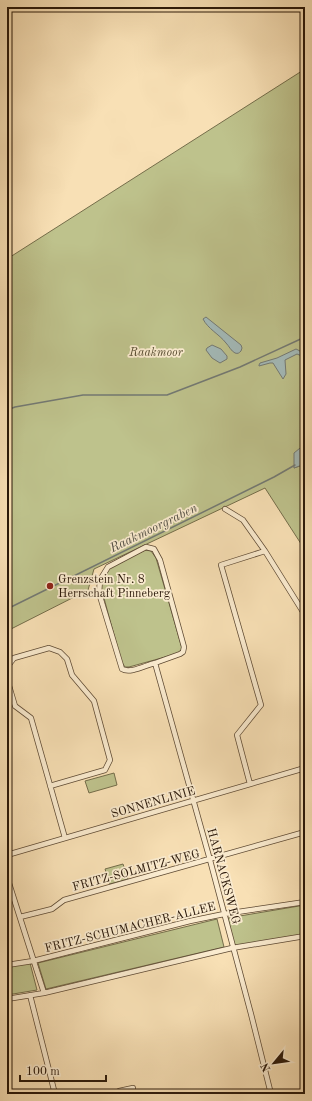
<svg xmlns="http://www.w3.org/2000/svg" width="312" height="1101" viewBox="0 0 312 1101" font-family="'Old Standard TT',serif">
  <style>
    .green { fill: #bec28c; stroke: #746d4a }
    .water { fill: #a3bab9; stroke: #737973 }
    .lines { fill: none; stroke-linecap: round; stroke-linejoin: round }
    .stream { stroke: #737973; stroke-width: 1.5 }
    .street-casing { stroke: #5e4a34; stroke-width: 6 }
    .street { stroke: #faebcf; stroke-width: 4.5 }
    .poi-dot { fill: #8f2418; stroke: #faebcf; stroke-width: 1.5 }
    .labels { text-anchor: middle; stroke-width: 3.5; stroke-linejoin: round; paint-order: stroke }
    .park-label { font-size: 12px; font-style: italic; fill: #564b30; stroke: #faebcf }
    .poi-label { font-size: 12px; fill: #2a1809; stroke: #faebcf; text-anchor: start }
    .street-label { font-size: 12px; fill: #2a1809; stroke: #faebcf }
    .water-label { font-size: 13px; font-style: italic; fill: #545147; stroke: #faebcf }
  </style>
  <rect width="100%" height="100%" fill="#f8e0b5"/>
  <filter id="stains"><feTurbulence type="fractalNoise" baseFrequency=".005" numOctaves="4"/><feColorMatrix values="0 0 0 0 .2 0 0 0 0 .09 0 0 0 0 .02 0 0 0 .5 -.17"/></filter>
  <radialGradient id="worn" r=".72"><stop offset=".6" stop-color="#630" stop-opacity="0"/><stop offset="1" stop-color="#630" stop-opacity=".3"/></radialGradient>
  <path class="green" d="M305,69V453L294,468L305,464V550L265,488L94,569L88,590L7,631V259Z
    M145,550L151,551L156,558L182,648L181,651L176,654L129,667H125L121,661L101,587L102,581L108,569Z
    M114,773L117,785L89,793L85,781Z
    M123,864L128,879L110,884L105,869Z
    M305,905V934L234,946L228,918Z
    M217,919L224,947L46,989L38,963Z
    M30,963L37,990L7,995V967Z"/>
  <path class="water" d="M206,317L241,345L242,348L241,351C239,353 238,354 235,353C231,351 229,346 226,343C219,334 208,329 203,319Z
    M212,345L221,349L227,356V359L220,363L212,358L206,350L207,348Z
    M296,349L300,351L304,357L297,354L285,360L286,374L283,379L273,363H270L259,366V365L260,363L277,358Z
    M305,444V464L294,468V453Z"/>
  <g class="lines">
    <path class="stream" d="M7,410L15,407L83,395H167L240,367L305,337
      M7,609L274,477L295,465"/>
    <defs>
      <path id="street" d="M225,509L243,520L265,551L305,615
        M155,663C146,665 130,674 122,669L99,593L100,580L108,567L146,547L154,549L160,560L184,647L183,652L180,654L155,663L210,860L251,1014L271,1094
        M7,667L14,658L49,648L60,652L67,659L72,675L94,701L110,760L105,770L50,786
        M7,679L15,706L31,718L65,838
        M250,784L237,735L261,705L221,565L265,551
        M7,855L305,768
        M7,877L44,993
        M20,917L52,909L64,900C144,877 225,855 305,832
        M7,965L33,961L190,921L224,914L305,902
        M30,995L55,1094
        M7,999L44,993L232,948L305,936
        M119,1091L133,1088"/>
    </defs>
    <use href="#street" class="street-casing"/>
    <use href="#street" class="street"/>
  </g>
  <circle class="poi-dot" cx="50" cy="586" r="4"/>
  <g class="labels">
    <g class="park-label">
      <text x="156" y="356">Raakmoor</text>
    </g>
    <g class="poi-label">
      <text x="58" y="583">Grenzstein Nr. 8<tspan x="58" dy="14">Herrschaft Pinneberg</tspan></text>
    </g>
    <g class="street-label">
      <text transform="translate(153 802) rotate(-16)" y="4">SONNENLINIE</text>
      <text transform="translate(136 870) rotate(-15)" y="4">FRITZ-SOLMITZ-WEG</text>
      <text transform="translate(224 876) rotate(75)" y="4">HARNACKSWEG</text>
      <text transform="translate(130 927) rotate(-14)" y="4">FRITZ-SCHUMACHER-ALLEE</text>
    </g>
    <g class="water-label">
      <text transform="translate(153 527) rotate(-26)" y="5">Raakmoorgraben</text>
    </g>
  </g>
  <rect width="312" height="1101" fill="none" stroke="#f8e0b5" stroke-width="24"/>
  <rect x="8" y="8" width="296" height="1085" fill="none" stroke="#2a1809" stroke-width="2"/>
  <rect x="12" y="12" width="288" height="1077" fill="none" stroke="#2a1809"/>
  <g transform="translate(274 1063) rotate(241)" stroke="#faebcf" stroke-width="3" paint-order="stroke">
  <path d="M0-3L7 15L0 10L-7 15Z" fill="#2a1809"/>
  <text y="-6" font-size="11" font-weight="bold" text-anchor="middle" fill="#2a1809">N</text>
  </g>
  <path d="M20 1075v6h86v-6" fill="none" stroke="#2a1809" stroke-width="2"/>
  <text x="26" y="1075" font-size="12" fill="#2a1809" stroke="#faebcf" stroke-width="3" paint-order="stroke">100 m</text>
  <rect width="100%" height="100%" filter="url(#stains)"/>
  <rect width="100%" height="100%" fill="url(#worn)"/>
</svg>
